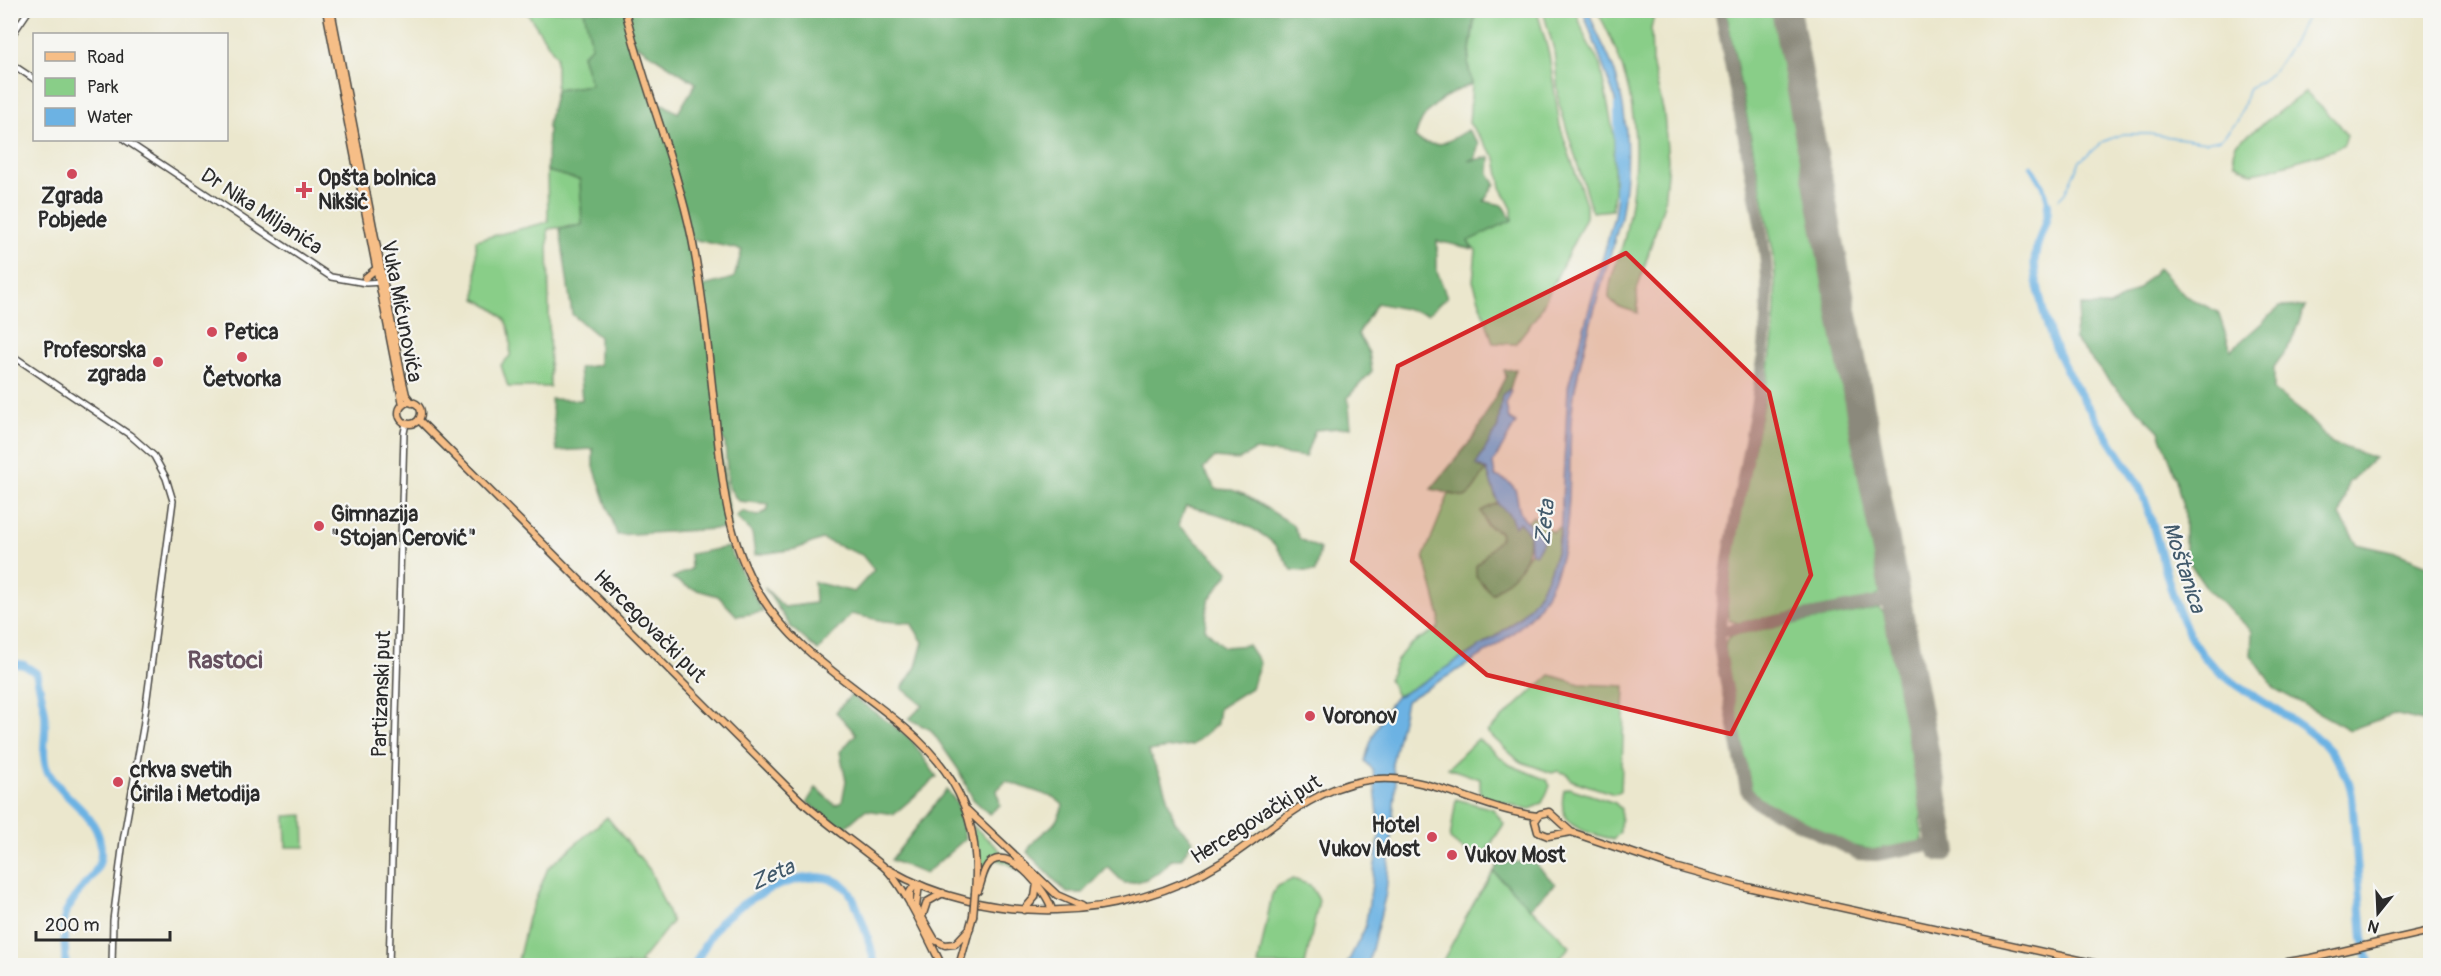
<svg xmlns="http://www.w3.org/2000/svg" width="2441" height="976" viewBox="0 0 2441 976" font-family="Pangolin,sans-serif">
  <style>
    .green { fill: #89ce88; stroke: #5a7c5a; stroke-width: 1.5 }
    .forest { fill: #6eb174; stroke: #4c6e50; stroke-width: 1.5; fill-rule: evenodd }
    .water { fill: #6cb2e3; stroke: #4c6e87; stroke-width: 1.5 }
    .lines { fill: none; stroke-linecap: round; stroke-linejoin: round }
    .stream { stroke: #6cb2e3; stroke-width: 1.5 }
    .canal { stroke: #6cb2e3; stroke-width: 4.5 }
    .river { stroke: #6cb2e3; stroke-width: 8 }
    .taxiway { stroke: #8b897c; stroke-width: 12 }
    .runway { stroke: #8b897c; stroke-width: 30 }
    .minor-casing { stroke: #484743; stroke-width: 8 }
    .major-casing { stroke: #484743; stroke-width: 9 }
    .minor { stroke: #fff; stroke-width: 5 }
    .major { stroke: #f6be87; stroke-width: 6 }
    .major-bridge-casing { stroke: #484743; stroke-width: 9; stroke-linecap: butt }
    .major-bridge { stroke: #f6be87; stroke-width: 6 }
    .marked { fill: #d62828; fill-opacity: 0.2; stroke: #d62828; stroke-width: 4.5; stroke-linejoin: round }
    .poi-dot { fill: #d1495b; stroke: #f6f6f2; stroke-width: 2 }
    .labels { text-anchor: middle; stroke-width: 4.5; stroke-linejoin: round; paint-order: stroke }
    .poi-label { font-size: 21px; font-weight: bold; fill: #2b2b2b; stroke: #f6f6f2; text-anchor: start }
    .street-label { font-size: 21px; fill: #2b2b2b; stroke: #f6f6f2 }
    .water-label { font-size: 22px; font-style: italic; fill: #425a6b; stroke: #f6f6f2 }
    .quarter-label { font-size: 24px; font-weight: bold; fill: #66505e; stroke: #f6f6f2 }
  </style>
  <rect width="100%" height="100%" fill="#f6f6f2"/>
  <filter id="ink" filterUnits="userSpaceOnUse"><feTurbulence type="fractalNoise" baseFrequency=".0167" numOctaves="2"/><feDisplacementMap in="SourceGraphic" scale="12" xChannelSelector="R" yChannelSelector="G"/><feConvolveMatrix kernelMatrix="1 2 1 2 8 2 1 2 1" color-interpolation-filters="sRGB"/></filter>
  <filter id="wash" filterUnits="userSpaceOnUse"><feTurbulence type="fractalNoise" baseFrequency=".008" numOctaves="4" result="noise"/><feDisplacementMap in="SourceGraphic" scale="24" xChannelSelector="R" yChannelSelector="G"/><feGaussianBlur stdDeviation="1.35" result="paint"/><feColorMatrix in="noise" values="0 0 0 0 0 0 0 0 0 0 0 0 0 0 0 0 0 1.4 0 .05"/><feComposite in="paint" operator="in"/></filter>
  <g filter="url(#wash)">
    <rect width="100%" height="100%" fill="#ebe7cd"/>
    <path class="green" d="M526,11H585L593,46L582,55L591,85L556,90V56Z
      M1476,11H1537L1549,54L1560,126L1586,204V217L1539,313L1515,344L1493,343L1473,281L1476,250L1467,241L1512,220V209L1501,187L1496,158L1469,123L1472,84L1468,64Z
      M1543,11H1576L1585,37L1600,65L1614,136V192L1612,210L1592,212L1559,103L1554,50Z
      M1597,11H1655L1651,29L1652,62L1664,114L1668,161L1664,204L1637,290L1638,313L1617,306L1609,298C1608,278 1621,255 1625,236C1643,153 1639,85 1597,11Z
      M1726,11H1776L1882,586L1879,594L1874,598L1738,623L1729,620C1723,598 1734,554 1738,530C1753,439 1784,344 1773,251Z
      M2305,92L2339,124L2347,135L2344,144L2333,150L2263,171L2252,173L2235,163L2233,153L2236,144Z
      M547,171L580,180L582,225L548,229L550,387H508L501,365L510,356C513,322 505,314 476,299V240L548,222Z
      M1487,470L1498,503L1481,511L1486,525L1500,532L1501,538L1476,566C1476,579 1482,586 1493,594L1520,568L1530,552L1536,553L1539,533L1527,523L1533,516L1552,532L1560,527C1556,598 1515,625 1460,659C1439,672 1419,686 1397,696L1389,679C1399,649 1410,643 1438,629L1440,616L1424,556L1449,494L1464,497C1477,490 1477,480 1487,470Z
      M1878,608L1887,615L1923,811L1920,820L1923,839L1919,843L1873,850L1847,845L1760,800L1752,793L1732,699L1725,647L1727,639L1732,635Z
      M1550,675L1580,684L1625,686L1621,791L1614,794L1571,780L1567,774L1558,771L1552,773L1519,761L1487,732Z
      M1478,739L1510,765L1547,780L1550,786L1542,803L1529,810L1480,795V779L1448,768Z
      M1569,788L1615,803L1621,809L1620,832L1613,840C1584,830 1555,829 1564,790Z
      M1456,799L1493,809L1504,824L1479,862L1450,839Z
      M304,815L305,847H286L285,816Z
      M607,817L650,870L672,922L640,962L644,965H517L528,918L548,868Z
      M972,825L1049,895L1053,901L1051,909C1040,885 1020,866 995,859L979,881L978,854Z
      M1494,872L1570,946L1554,965L1440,966L1475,901Z
      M1293,879L1310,885L1319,900L1305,965H1258L1272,894L1278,886Z"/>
    <path class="forest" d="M659,10L693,15L698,10L1475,11L1468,65L1472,84C1445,95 1422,108 1415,138C1439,152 1447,141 1468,130L1479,144L1475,158L1468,161L1490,157L1489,173L1495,184L1484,201L1502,205L1512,220L1468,241L1473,249L1437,241V271L1447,297L1428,314L1377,303L1358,334L1369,353L1372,371L1348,397L1351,427L1315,430L1305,457L1255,450L1239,460L1214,458L1203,469L1216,489L1232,490L1245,495L1292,524L1300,539L1320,549L1315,572L1292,570C1286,562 1280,550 1273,543C1250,522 1215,512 1186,506L1178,525C1195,542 1213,554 1229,572L1208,601L1205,629L1224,647L1248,645L1260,663L1251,688L1219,708L1217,724L1192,745L1148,751L1161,778L1175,822L1193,840L1181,859H1172C1158,875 1145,883 1124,883L1108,867L1083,893H1067L1027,852C1039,828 1055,834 1063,805L1055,798L1006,781L997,790L1000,805L989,814L973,799L958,769L931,730L909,719L923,705L902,688L916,667L923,642L911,623L884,621L851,614L818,651L791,627L764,587L784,607L815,603L814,582L854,592L874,570L862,555L822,539L796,549L755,555L752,533L736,517L742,511L757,516L767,511L769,504L738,501L728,486L725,442L718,432L731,528L617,535L593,464V449L557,451L551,399L582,400L579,368L599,365V337L572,314L560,229L582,225L580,180L547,171L548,123L556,90L591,85L582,55L592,46L584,11ZM635,44L696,83L678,113L663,104L654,106ZM692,239L742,250L734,278L700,287Z
      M2158,268L2185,296L2218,312L2231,350L2280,307L2305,306L2291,343L2274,367V390L2302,412L2332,443L2375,458L2348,483L2340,516L2357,544L2397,553L2430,566V723L2394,714L2350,730L2275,689L2251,655L2252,631L2208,590L2185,556V515L2173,468L2159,431L2110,382L2074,338L2081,306H2110L2138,289Z
      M1516,369L1510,389L1502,395L1498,428L1479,459L1480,468L1487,470C1477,480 1477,490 1465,497L1431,489L1474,437L1506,376L1504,370Z
      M1497,503L1510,515L1515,526L1519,522L1529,533C1530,565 1515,575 1492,594L1476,576V566L1501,537L1500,532L1487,525L1481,511Z
      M728,547L763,612L737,616L718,596L690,588L672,578L691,569L690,554Z
      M851,695L910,738L937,777L894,814L865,810L842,830L807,802L816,788L835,805L842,802L846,781L840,752L856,734L836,712Z
      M946,790L957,802L965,839L925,874L891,860Z
      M1527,855L1555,884L1530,908L1494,872L1499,863L1521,862Z"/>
    <path class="water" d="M1583,11H1589C1594,31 1607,50 1614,70C1630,117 1629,169 1621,217C1606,272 1587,328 1576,384C1561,458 1585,539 1539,606C1513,643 1445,676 1406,701L1392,764L1396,783L1386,893L1368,965L1346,966L1365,928L1380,832L1373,770L1365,761C1370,739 1382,714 1396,697C1419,686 1439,672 1460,659C1518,623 1543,607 1560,537L1568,387L1614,216L1620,173V125L1614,96Z
      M1510,389L1511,393L1506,404L1509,419L1516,423L1493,463L1495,476C1526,486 1512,498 1522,516C1529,527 1540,530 1543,542L1536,554L1530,552L1529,533L1519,522L1515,527L1510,515L1498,504L1487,470L1476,465L1498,427L1502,395Z"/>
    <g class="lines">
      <path class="stream" d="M2059,199L2065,193L2080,161L2102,142L2123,134H2149L2206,142L2220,139L2237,122L2249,88C2281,73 2293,40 2311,10
        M10,952L14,966"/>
      <path class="canal" d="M2031,166L2043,186L2048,204"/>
      <path class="river" d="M1618,106L1619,195
        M2048,204C2049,223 2037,238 2035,257C2033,272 2039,291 2042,306C2054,361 2086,403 2116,450C2124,464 2136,478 2142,493C2163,544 2167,608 2202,654C2243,706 2342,724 2352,796L2363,938L2370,966
        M10,663L24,665L36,673C39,686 43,699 45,713C47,730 40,758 48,772C64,802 102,814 101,853C101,877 71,893 65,916C61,933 67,949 65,966
        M694,966C701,953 708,938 717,926C739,900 817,856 847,889C857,901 872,948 875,966"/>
      <path class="taxiway" d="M1720,10C1731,67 1741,123 1752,180C1759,220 1769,260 1767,301C1764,417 1724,530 1719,646L1746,790L1757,803L1858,854L1876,855L1941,843
        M1719,632L1894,599"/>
      <path class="runway" d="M1786,10L1942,847"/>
    </g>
  </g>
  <g filter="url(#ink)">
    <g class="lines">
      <defs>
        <path id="minor" d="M10,38L29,10
          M10,63L34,79
          M125,140L331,277L366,283L383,282
          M10,354L130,435L154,456L166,478L173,501L143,728L123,841L113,920L112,966
          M389,966L404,433L406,423"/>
        <path id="major" d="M326,10L403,405
          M331,10L403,382L406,395L412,403
          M625,10C644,88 676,161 692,239C704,299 709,361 716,422C722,482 727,540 759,593C828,708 990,723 975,893
          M365,278L377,268
          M399 413a11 11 0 1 1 22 0a11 11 0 1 1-22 0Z
          M419,420L796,796C823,822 854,842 883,866C903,883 929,940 942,966
          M967,810L1057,895L1082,906
          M1571,832L1549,812L1540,814L1535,821L1538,832L1548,836L1571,832L1674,867L1747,887L2107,966
          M888,869C988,927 1124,923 1222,862C1268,833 1307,791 1362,781C1424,769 1478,810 1538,816
          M919,885L916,907L935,940L945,945L955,944L970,928
          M978,891C982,882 983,867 992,861C1013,848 1048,893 1052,910
          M910,904V892L916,883
          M1024,910L1035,897L1037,883
          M922,917L927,902L943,893
          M959,966L973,916
          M2263,966L2312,958L2430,931"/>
      </defs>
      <use href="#minor" class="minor-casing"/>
      <use href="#major" class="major-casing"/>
      <use href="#minor" class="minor"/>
      <use href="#major" class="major"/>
      <defs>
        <path id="major-bridge" d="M973,916L975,893"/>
      </defs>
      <use href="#major-bridge" class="major-bridge-casing"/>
      <use href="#major-bridge" class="major-bridge"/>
    </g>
  </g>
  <path class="marked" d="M1626,253L1769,392L1811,575L1731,734L1487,675L1352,561L1398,366Z"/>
  <g class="poi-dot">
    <circle cx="72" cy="174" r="6"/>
    <path d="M301 181h6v6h6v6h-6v6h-6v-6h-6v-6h6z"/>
    <circle cx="212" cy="332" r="6"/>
    <circle cx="242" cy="357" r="6"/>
    <circle cx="158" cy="362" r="6"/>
    <circle cx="319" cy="526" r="6"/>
    <circle cx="1310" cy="716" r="6"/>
    <circle cx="118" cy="782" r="6"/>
    <circle cx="1432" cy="837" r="6"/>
    <circle cx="1452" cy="855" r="6"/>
  </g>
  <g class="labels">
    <g class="poi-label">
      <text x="318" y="185">Opšta bolnica<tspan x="318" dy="24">Nikšić</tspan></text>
      <text x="72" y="203" text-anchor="middle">Zgrada<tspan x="72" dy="24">Pobjede</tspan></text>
      <text x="224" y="339">Petica</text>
      <text x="146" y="357" text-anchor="end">Profesorska<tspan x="146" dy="24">zgrada</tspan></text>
      <text x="242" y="386" text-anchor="middle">Četvorka</text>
      <text x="331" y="521">Gimnazija<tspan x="331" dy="24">"Stojan Cerović"</tspan></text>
      <text x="1322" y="723">Voronov</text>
      <text x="130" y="777">crkva svetih<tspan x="130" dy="24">Ćirila i Metodija</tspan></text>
      <text x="1420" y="832" text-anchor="end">Hotel<tspan x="1420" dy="24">Vukov Most</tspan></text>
      <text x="1464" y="862">Vukov Most</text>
    </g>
    <g class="street-label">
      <text transform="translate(262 211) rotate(33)" y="7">Dr Nika Miljanića</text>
      <text transform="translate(402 311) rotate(79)" y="7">Vuka Mićunovića</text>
      <text transform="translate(650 626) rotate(45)" y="7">Hercegovački put</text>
      <text transform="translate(381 694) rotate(-88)" y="7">Partizanski put</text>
      <text transform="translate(1256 819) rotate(-32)" y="7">Hercegovački put</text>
    </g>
    <g class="water-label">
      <text transform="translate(1544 522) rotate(-84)" y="8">Zeta</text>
      <text transform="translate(2185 567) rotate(72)" y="8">Moštanica</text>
      <text transform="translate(772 874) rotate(-24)" y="8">Zeta</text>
    </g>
    <g class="quarter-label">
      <text x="225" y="668">Rastoci</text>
    </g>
  </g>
  <rect width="2441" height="976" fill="none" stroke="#f6f6f2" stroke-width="36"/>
  <rect x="33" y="33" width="195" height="108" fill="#f6f6f2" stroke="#a5a5a2" stroke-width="1.5"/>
  <rect x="45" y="52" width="30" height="9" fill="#f6be87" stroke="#a5a5a2" stroke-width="1.5"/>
  <text x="87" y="63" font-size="18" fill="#2b2b2b">Road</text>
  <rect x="45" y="78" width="30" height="18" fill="#89ce88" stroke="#a5a5a2" stroke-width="1.5"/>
  <text x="87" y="93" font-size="18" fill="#2b2b2b">Park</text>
  <rect x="45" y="108" width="30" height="18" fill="#6cb2e3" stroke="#a5a5a2" stroke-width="1.5"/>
  <text x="87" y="123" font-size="18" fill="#2b2b2b">Water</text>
  <g transform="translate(2378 913) rotate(198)" stroke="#f6f6f2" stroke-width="4.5" paint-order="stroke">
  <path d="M0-4.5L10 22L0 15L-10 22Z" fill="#2b2b2b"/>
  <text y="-9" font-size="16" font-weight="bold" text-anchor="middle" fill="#2b2b2b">N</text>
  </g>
  <path d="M36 931v9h134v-9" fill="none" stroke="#2b2b2b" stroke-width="3"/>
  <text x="45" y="931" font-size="18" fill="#2b2b2b" stroke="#f6f6f2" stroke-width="4.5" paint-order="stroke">200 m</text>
</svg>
